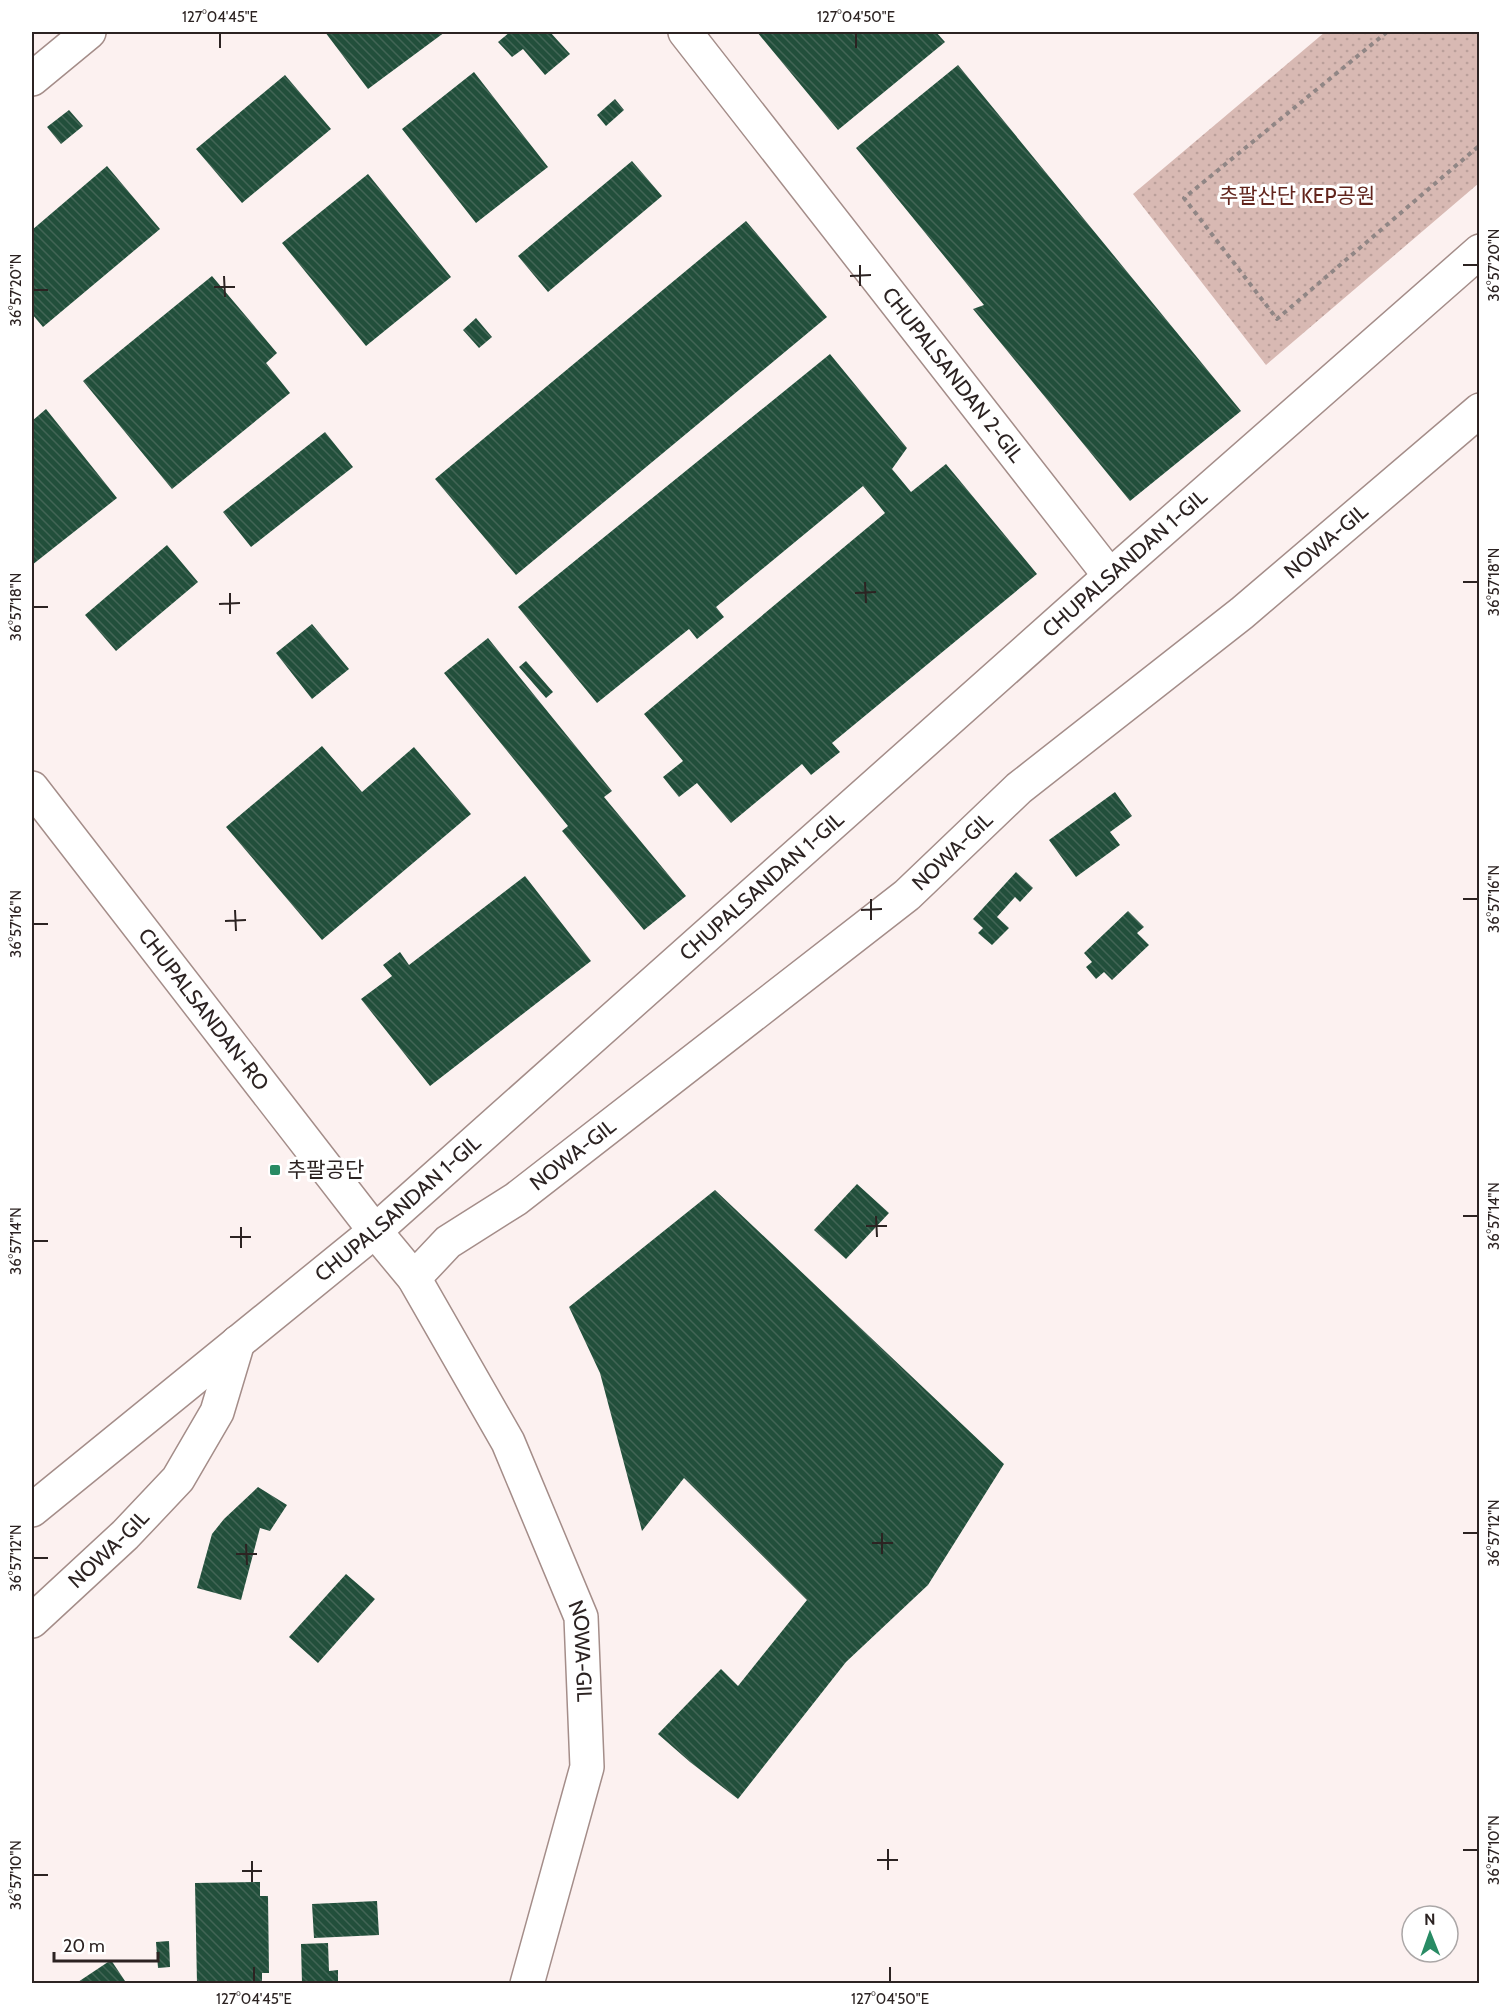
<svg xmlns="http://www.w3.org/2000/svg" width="1511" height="2015" viewBox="0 0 1511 2015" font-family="Cabin,'Noto Sans KR',sans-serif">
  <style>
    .park { fill: url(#park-dots) }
    .building { fill: url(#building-back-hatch) }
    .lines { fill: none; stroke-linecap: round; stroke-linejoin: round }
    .minor-casing { stroke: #a48d89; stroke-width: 36 }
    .tertiary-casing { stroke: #a48d89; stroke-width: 36 }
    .path { stroke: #908685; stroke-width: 4; stroke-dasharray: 4.5 4.5; stroke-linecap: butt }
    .minor { stroke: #fff; stroke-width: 33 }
    .tertiary { stroke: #fff; stroke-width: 33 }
    .ticks { fill: none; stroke: #2c2322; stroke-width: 2 }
    .poi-dot { fill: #288b64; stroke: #fff; stroke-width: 2 }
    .labels { text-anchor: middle; stroke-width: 6; stroke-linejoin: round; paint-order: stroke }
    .park-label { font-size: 21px; fill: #62251d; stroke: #fff }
    .street-label { font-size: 21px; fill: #2c2322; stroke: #fff }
    .poi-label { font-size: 21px; fill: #2c2322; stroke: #fff; text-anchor: start }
    .neatline { fill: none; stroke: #2c2322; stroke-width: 2 }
    .ticks-label { font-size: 15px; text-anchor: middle; fill: #2c2322 }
  </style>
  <defs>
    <pattern id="park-dots" width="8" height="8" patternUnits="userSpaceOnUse" patternTransform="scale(1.5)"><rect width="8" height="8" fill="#d8b9b3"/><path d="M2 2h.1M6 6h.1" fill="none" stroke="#ba9f9a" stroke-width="1.8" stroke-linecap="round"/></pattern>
    <pattern id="building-back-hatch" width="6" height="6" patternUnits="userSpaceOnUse" patternTransform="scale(1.5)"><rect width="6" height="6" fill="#224f3b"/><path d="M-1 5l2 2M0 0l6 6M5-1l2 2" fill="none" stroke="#426555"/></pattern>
  </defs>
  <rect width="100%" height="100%" fill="#fcf1f0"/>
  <path class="park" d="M1325,32H1479V183L1266,365L1133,194Z"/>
  <path class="building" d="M325,32H445L368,89Z
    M510,32H550L570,54L545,75L523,49L512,57L498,42Z
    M757,32H936L945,42L838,130Z
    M958,65L1241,411L1130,501L973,309L984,305L856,148Z
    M474,72L548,167L476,223L402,129Z
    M285,75L331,129L242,203L196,149Z
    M615,99L624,110L606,126L597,115Z
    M69,110L83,126L61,144L47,127Z
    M632,161L662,196L548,292L518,256Z
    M107,166L160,229L43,327L32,314V230Z
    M368,174L451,277L366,346L282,243Z
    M746,221L827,317L516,575L435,479Z
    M212,276L277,353L266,363L290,393L172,489L83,381Z
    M476,318L492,337L479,348L463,330Z
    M830,354L907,448L892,469L911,492L946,464L1037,574L832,743L840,752L811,775L802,764L731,823L697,783L679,797L663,777L683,761L644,714L885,513L863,486L716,607L724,617L697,639L689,629L597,703L518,607Z
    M46,409L117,498L32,565V421Z
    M325,432L353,467L251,547L223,512Z
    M167,545L198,582L116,651L85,615Z
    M312,624L349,669L312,699L276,653Z
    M488,638L612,791L604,797L686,896L644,930L562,831L568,826L444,673Z
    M526,661L553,692L546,698L519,667Z
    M322,746L362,792L414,747L471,814L322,940L226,827Z
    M1115,792L1132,816L1110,832L1120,845L1076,877L1049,840Z
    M1016,872L1033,888L1020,902L1015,897L997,917L1009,928L992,945L978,933L983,928L973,919Z
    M525,876L591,961L430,1086L361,999L392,976L383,965L400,952L409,965Z
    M1128,911L1144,927L1137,933L1149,945L1112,980L1104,972L1096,979L1086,967L1092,962L1084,953Z
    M857,1184L889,1213L846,1259L814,1230Z
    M715,1190L1004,1464L928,1585L846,1662L738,1799L690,1762L658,1734L721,1669L738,1686L807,1600L684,1478L642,1531L600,1373L569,1307Z
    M258,1487L287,1505L270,1531L260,1528L241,1600L197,1588L212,1534L224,1519Z
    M346,1574L375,1599L318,1663L289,1637Z
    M260,1882V1896H268L269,1973H262V1984H197L195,1883Z
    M377,1901L379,1935L314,1938L312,1904Z
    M169,1941L170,1967L158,1968L156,1942Z
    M328,1943L329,1971L338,1970V1984H302L301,1944Z
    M111,1960L127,1984H75Z"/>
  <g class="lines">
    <defs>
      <g id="minor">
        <path id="s1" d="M414,1278L448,1242L516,1199L907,895L1019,788L1242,613L1480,410"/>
        <path id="s2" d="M32,1621L125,1535L178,1479L217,1412L238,1342"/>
      </g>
      <g id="tertiary">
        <path id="s3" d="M685,32L1110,576"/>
        <path d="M32,79L89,32"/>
        <path id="s4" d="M32,788L375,1231L414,1278L508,1442L581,1617L587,1767L527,1984"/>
        <path id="s5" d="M32,1510L375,1231L1110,576L1480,251"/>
      </g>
    </defs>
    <use href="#minor" class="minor-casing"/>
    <use href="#tertiary" class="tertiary-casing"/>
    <path class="path" d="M1387,32L1184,198L1277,319L1480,145"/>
    <use href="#minor" class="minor"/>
    <use href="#tertiary" class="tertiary"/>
  </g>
  <path class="ticks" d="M220,33V48M856,33V48M860,265V286M1463,265H1478M224,276L225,297M850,276L871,275M214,287H235M33,290H48M865,582L866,603M1463,582H1478M230,593V614M855,593L876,592M219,604L240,603M33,607H48M871,899V920M1463,899H1478M235,910L236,931M861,910L882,909M225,921L246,920M33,924H48M876,1216L877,1237M1463,1216H1478M866,1226H887M241,1227V1248M230,1237H251M33,1241H48M882,1533V1554M1463,1533H1478M872,1543H893M246,1544L247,1565M236,1554H257M33,1558H48M888,1849V1870M1463,1850H1478M877,1860H898M252,1861V1882M242,1871H262M33,1875H48M254,1967V1982M890,1967V1982"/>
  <rect class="poi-dot" x="269" y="1164" width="12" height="12" rx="3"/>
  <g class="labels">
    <g class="park-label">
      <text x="1297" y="203">추팔산단 KEP공원</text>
    </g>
    <g class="street-label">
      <text dy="7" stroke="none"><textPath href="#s3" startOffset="435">CHUPALSANDAN 2-GIL</textPath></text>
      <text dy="7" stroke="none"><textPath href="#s1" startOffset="1174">NOWA-GIL</textPath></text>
      <text dy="7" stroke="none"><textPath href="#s5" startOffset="1446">CHUPALSANDAN 1-GIL</textPath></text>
      <text dy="7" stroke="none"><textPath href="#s1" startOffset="688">NOWA-GIL</textPath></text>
      <text dy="7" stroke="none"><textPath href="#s5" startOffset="960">CHUPALSANDAN 1-GIL</textPath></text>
      <text dy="7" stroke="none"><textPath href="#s4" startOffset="280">CHUPALSANDAN-RO</textPath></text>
      <text dy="7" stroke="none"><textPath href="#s1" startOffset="202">NOWA-GIL</textPath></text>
      <text dy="7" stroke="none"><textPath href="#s5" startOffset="474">CHUPALSANDAN 1-GIL</textPath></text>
      <text dy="7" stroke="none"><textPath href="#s2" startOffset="105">NOWA-GIL</textPath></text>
      <text dy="7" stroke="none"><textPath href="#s4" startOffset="1034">NOWA-GIL</textPath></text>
    </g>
    <g class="poi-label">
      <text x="287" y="1177">추팔공단</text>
    </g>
  </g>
  <rect width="1511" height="2015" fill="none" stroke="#ffffff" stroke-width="66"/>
  <g transform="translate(1430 1934) rotate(359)"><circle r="28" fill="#ffffff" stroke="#aba7a7" stroke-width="1.5"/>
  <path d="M0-4.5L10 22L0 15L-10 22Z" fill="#288b64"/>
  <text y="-9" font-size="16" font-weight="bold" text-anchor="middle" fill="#2c2322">N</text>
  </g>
  <path d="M54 1952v9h104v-9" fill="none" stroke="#2c2322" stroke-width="3"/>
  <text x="63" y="1952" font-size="18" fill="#2c2322" stroke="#ffffff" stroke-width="4.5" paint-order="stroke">20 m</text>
  <rect x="33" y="33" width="1445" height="1949" class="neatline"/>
  <g class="ticks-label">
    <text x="220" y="22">127°04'45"E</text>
    <text x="856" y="22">127°04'50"E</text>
    <text transform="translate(1494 265) rotate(-90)" y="5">36°57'20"N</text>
    <text transform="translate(16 290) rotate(-90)" y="5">36°57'20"N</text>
    <text transform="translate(1494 582) rotate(-90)" y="5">36°57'18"N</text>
    <text transform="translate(16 607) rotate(-90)" y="5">36°57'18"N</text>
    <text transform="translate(1494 899) rotate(-90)" y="5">36°57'16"N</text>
    <text transform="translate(16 924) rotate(-90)" y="5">36°57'16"N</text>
    <text transform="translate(1494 1216) rotate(-90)" y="5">36°57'14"N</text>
    <text transform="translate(16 1241) rotate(-90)" y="5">36°57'14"N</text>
    <text transform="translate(1494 1533) rotate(-90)" y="5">36°57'12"N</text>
    <text transform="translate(16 1558) rotate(-90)" y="5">36°57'12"N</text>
    <text transform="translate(1494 1850) rotate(-90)" y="5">36°57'10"N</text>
    <text transform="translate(16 1875) rotate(-90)" y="5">36°57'10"N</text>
    <text x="254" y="2004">127°04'45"E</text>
    <text x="890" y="2004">127°04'50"E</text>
  </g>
</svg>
